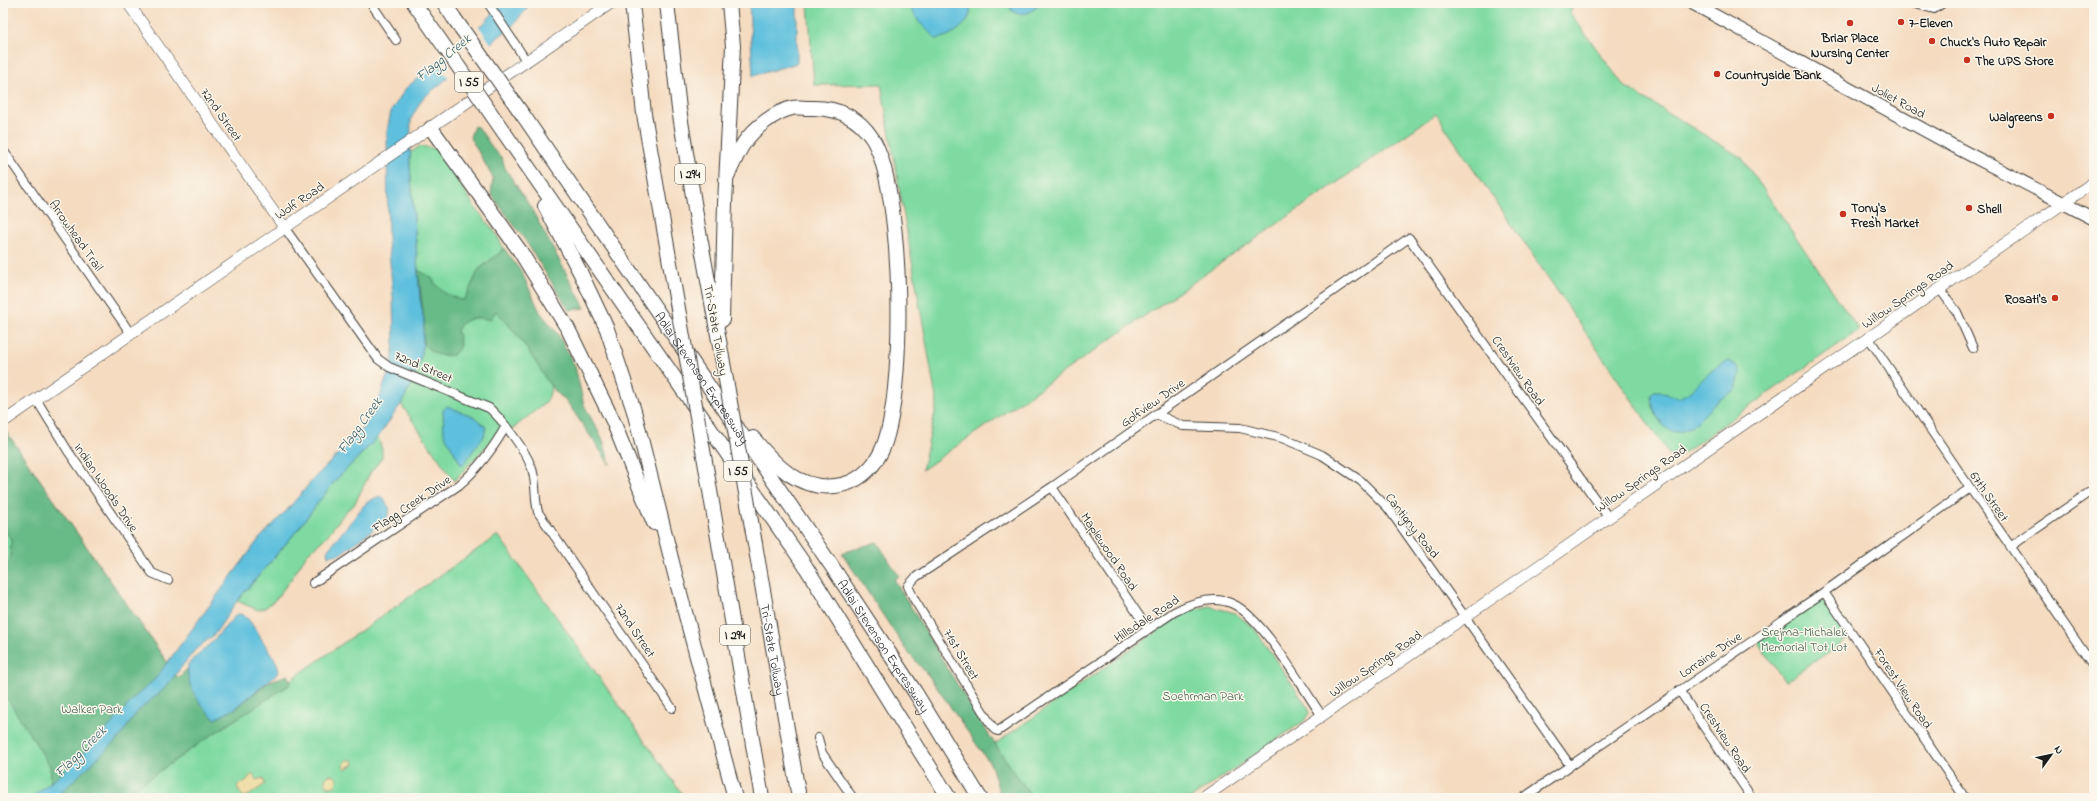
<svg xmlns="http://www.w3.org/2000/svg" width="2097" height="801" viewBox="0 0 2097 801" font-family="'Indie Flower',sans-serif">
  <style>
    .green { fill: #7fdaa1; stroke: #4e7b5e }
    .forest { fill: #67ba87; stroke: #426b52 }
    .sand { fill: #eeda9e; stroke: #857b5d }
    .water { fill: #5ec0dd; stroke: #3d6e7c }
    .pier { fill: #f5dcc1 }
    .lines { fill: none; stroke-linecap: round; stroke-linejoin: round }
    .street-casing { stroke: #3d3935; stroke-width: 10 }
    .secondary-casing { stroke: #3d3935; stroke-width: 12 }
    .primary-casing { stroke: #3d3935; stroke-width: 14 }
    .highway-casing { stroke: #3d3935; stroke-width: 16 }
    .street { stroke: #fff; stroke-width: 8 }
    .secondary { stroke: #fff; stroke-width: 11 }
    .primary { stroke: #fff; stroke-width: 12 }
    .highway { stroke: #fff; stroke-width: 14 }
    .highway-bridge-casing { stroke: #3d3935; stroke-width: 16; stroke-linecap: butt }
    .highway-bridge { stroke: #fff; stroke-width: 14 }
    .poi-dot { fill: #c8321e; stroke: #fbf7ec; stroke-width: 1.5 }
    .labels { text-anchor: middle; stroke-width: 3; stroke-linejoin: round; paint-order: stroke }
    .shield { fill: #fbf7ec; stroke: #5f5e5a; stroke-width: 1 }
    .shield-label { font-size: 12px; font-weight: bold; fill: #1c1c1c }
    .poi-label { font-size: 13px; font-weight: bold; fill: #1c1c1c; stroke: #fbf7ec; text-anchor: start }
    .street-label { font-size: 13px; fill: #1c1c1c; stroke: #fbf7ec }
    .park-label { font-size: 13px; fill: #3f5e4b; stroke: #fbf7ec }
    .water-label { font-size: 14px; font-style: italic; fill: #365e69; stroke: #fbf7ec }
  </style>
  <rect width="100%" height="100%" fill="#fbf7ec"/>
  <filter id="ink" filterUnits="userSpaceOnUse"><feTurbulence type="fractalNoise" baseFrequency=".025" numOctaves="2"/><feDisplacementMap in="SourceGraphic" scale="8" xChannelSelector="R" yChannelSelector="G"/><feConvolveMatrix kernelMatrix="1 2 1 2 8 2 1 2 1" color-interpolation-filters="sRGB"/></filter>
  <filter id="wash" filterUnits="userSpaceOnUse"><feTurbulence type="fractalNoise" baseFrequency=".012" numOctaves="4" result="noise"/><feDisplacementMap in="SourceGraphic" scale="16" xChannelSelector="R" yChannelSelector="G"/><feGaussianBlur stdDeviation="0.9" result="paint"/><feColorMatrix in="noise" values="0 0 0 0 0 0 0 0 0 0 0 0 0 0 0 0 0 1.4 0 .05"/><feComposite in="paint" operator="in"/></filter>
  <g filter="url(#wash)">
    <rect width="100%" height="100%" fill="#f5dcc1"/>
    <path class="green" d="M808,3H1574L1570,13L1624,86L1742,158L1859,330L1673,460L1436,114L922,470L937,404L881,84L814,85Z
      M420,146L437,149L474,206L495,232L503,247L501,252L479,269C489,287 497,307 508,324C521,341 541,362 549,381C552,388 550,396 546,402L515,427L493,439L454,481L401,404L412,384L422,353L424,321L420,298L410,165V153Z
      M5,430L216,732L498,535L685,798H3V432Z
      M378,437L382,449V458L370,473L354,505L347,510L326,537L307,554L292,578L276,599L265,608L258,610L237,601L295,533L334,482Z
      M1819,599L1826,602L1850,637L1785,682L1757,641Z
      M1209,606L1235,613L1254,628L1308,708L1309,713L1304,721L1191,798H1033L1006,762L995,744L1170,622L1189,611Z"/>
    <path class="forest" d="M474,126L479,128L494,150L502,158L505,168L531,208L585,308L569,310L525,240L491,194L493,178L470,137Z
      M503,247L522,273L540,312L557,333L575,366L584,405L603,440L610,465L565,399C549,390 543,372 533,358C522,341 510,325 496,311L490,320C477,316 463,317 457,331C461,343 462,346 453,355C436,356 435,355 423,344L424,321L418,270L431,277L437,286L445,293L460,300L465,299L479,269L501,252Z
      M10,437L178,678L187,669C190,690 201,705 215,719L236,708L270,681L288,675L291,684L216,732L121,798H45L51,779L50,766L3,692V568L10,560L11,539L3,528V442Z
      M877,542L899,576L894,579C939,653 981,729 1033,798H1001L991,765L928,675L906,650L842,553Z"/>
    <path class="sand" d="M347,760H353L354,764L345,769L343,766Z
      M252,774L256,780L263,778L265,784L248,796L244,797L240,793L237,786L246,781Z
      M325 781a6 6 0 1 1 12 0a6 6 0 1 1-12 0Z"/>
    <path class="water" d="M503,3H529L526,10L512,26L422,99L411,119L410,165L420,298L424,321L422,353L412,384L401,404L378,437L334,482L295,533L237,601L214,635L195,650L164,689L137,712L120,737L55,798H30L59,776L100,737L136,696L155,679L259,539L287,510L316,476L358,435L375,411L392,362L394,342L393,296L388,240L387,131L391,111L406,88L484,23Z
      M749,3H797V63L753,76Z
      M907,3H968C979,20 950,38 936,39L919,22Z
      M1011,3H1043L1028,13L1018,14L1011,10Z
      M1729,361L1738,367L1740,373L1736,389C1730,394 1722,397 1716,403C1701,416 1680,449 1660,421C1655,413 1651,404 1651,395L1654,391H1660L1678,398C1698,391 1704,370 1729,361Z
      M447,406L474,417L486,427L484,436L462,466L444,434L443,410Z
      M379,496L383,498L390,509L386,520L340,554L328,556L327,551L366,503Z
      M239,614L243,615L249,620L277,663L279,672L236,708L215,719C200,705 185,686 188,664L211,643L235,616Z"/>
    <path class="pier" d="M478,25L492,45L449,79L436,60Z"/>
  </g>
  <g filter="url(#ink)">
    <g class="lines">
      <defs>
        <path id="street" d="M371,3L396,40
          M488,3L527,62
          M1912,3L1934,9L1943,3
          M3,150L131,334
          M284,227L378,359L389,367L489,408C502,419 525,450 531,466C537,480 534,497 538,512L672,708
          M1939,288L1957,312L1973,348
          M1868,337L1970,488L2094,667
          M36,399L68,451L152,573L168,580
          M1156,414L1183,426L1240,428L1282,438L1322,455L1361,481L1388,508L1569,764
          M1052,487L1148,629
          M2010,547L2094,489
          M313,583L459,485C478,469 494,447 506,426
          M1824,592L1965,798
          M1679,690L1752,798
          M1322,716C1302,687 1263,618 1233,604C1213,595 1191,603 1174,612L998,731L995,730L988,720L914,599L908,586L916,577L1052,487L1409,238L1608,517
          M818,738L822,753L853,798
          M1523,798L1824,592L1970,488"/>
        <path id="secondary" d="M128,3L284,227
          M3,422L611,3
          M1203,798L2094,182"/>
        <path id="primary" d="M1692,3L1959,149L2094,219"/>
        <g id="highway">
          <path d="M414,3L435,33"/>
          <path d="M444,3L454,18"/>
          <path d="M632,3L644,114L674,286"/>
          <path d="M667,3L679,109L697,221L722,357"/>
          <path id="s1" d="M523,115L831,565L915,692L980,798"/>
          <path d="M431,128L520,251L568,329L613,421L654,523"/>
          <path d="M503,131L804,564L949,798"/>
          <path d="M727,176C733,165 737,153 744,143C754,128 775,112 792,108C797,107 804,108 809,108C835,107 857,115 872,138C904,187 907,399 881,452C872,470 856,484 835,486C798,490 774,464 753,438"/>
          <path d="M545,206L580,272L607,329L634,411L678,586L735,798"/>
          <path d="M722,320L725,203L733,46L729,3"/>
          <path d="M707,473L762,798"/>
          <path id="s2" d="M755,544L799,798"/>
        </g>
      </defs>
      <use href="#street" class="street-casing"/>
      <use href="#secondary" class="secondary-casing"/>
      <use href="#primary" class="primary-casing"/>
      <use href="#highway" class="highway-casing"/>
      <use href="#street" class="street"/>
      <use href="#secondary" class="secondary"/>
      <use href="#primary" class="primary"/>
      <use href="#highway" class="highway"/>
      <defs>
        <path id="highway-bridge" d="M454,18L523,115
          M435,33L503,131
          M674,286L707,473
          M722,357L755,544"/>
      </defs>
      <use href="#highway-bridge" class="highway-bridge-casing"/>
      <use href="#highway-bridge" class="highway-bridge"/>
    </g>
  </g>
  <g class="poi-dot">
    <circle cx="1901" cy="22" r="4"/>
    <circle cx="1850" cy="23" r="4"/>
    <circle cx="1932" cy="41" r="4"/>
    <circle cx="1967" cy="60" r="4"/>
    <circle cx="1717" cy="74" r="4"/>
    <circle cx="2051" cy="116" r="4"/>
    <circle cx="1969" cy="208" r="4"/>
    <circle cx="1843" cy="214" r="4"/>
    <circle cx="2055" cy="298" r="4"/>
  </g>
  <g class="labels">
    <g class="shield">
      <rect x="455" y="72" width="28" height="20" rx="3"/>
      <rect x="675" y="164" width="30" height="20" rx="3"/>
      <rect x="724" y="461" width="28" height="20" rx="3"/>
      <rect x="720" y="625" width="30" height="20" rx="3"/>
    </g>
    <g class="shield-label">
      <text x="469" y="86">I 55</text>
      <text x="690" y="178">I 294</text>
      <text x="738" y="475">I 55</text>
      <text x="735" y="639">I 294</text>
    </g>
    <g class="poi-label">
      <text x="1909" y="27">7-Eleven</text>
      <text x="1850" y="42" text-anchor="middle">Briar Place<tspan x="1850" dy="15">Nursing Center</tspan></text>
      <text x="1940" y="46">Chuck's Auto Repair</text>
      <text x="1975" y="65">The UPS Store</text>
      <text x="1725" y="79">Countryside Bank</text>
      <text x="2043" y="121" text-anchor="end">Walgreens</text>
      <text x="1851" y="212">Tony's<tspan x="1851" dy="15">Fresh Market</tspan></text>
      <text x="1977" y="213">Shell</text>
      <text x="2047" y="303" text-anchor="end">Rosati's</text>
    </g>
    <g class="street-label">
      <text transform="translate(1899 100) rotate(29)" y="5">Joliet Road</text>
      <text transform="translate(222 114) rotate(55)" y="5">72nd Street</text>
      <text transform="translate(299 200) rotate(-34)" y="5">Wolf Road</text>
      <text transform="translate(77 235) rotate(55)" y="5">Arrowhead Trail</text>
      <text transform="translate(1907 294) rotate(-35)" y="5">Willow Springs Road</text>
      <text transform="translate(717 330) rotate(80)" y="5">Tri-State Tollway</text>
      <text transform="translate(424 366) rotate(23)" y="5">72nd Street</text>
      <text transform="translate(1519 370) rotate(55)" y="5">Crestview Road</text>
      <text dy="5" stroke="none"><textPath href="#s1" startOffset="318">Adlai Stevenson Expressway</textPath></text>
      <text transform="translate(1152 402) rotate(-35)" y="5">Golfview Drive</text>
      <text transform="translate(1640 478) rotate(-35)" y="5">Willow Springs Road</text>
      <text transform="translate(107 487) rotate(56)" y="5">Indian Woods Drive</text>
      <text transform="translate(1990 496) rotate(55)" y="5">67th Street</text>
      <text transform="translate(411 503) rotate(-34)" y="5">Flagg Creek Drive</text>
      <text transform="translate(1413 525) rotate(52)" y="5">Cantigny Road</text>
      <text transform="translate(1110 551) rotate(56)" y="5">Maplewood Road</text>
      <text transform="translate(1146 618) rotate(-33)" y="5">Hillsdale Road</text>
      <text transform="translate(636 630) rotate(56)" y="5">72nd Street</text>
      <text dy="5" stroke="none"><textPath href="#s1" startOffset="642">Adlai Stevenson Expressway</textPath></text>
      <text dy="5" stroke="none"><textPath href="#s2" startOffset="107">Tri-State Tollway</textPath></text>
      <text transform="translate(962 654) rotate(59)" y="5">71st Street</text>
      <text transform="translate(1710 654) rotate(-34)" y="5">Lorraine Drive</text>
      <text transform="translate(1375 663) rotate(-34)" y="5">Willow Springs Road</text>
      <text transform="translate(1904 688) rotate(56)" y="5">Forest View Road</text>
      <text transform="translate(1726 737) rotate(56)" y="5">Crestview Road</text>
    </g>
    <g class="park-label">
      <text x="1804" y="636">Srejma-Michalek<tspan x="1804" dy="15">Memorial Tot Lot</tspan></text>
      <text x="1203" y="700">Soehrman Park</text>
      <text x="92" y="713">Walker Park</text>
    </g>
    <g class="water-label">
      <text transform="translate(443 57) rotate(-39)" y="5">Flagg Creek</text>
      <text transform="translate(359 425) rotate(-54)" y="5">Flagg Creek</text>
      <text transform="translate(80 751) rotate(-45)" y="5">Flagg Creek</text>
    </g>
  </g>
  <rect width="2097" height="801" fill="none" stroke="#fbf7ec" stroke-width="16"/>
  <g transform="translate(2051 755) rotate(57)" stroke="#fbf7ec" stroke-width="3" paint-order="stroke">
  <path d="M0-3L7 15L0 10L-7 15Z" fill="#1c1c1c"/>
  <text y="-6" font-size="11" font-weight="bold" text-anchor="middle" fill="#1c1c1c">N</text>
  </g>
</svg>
